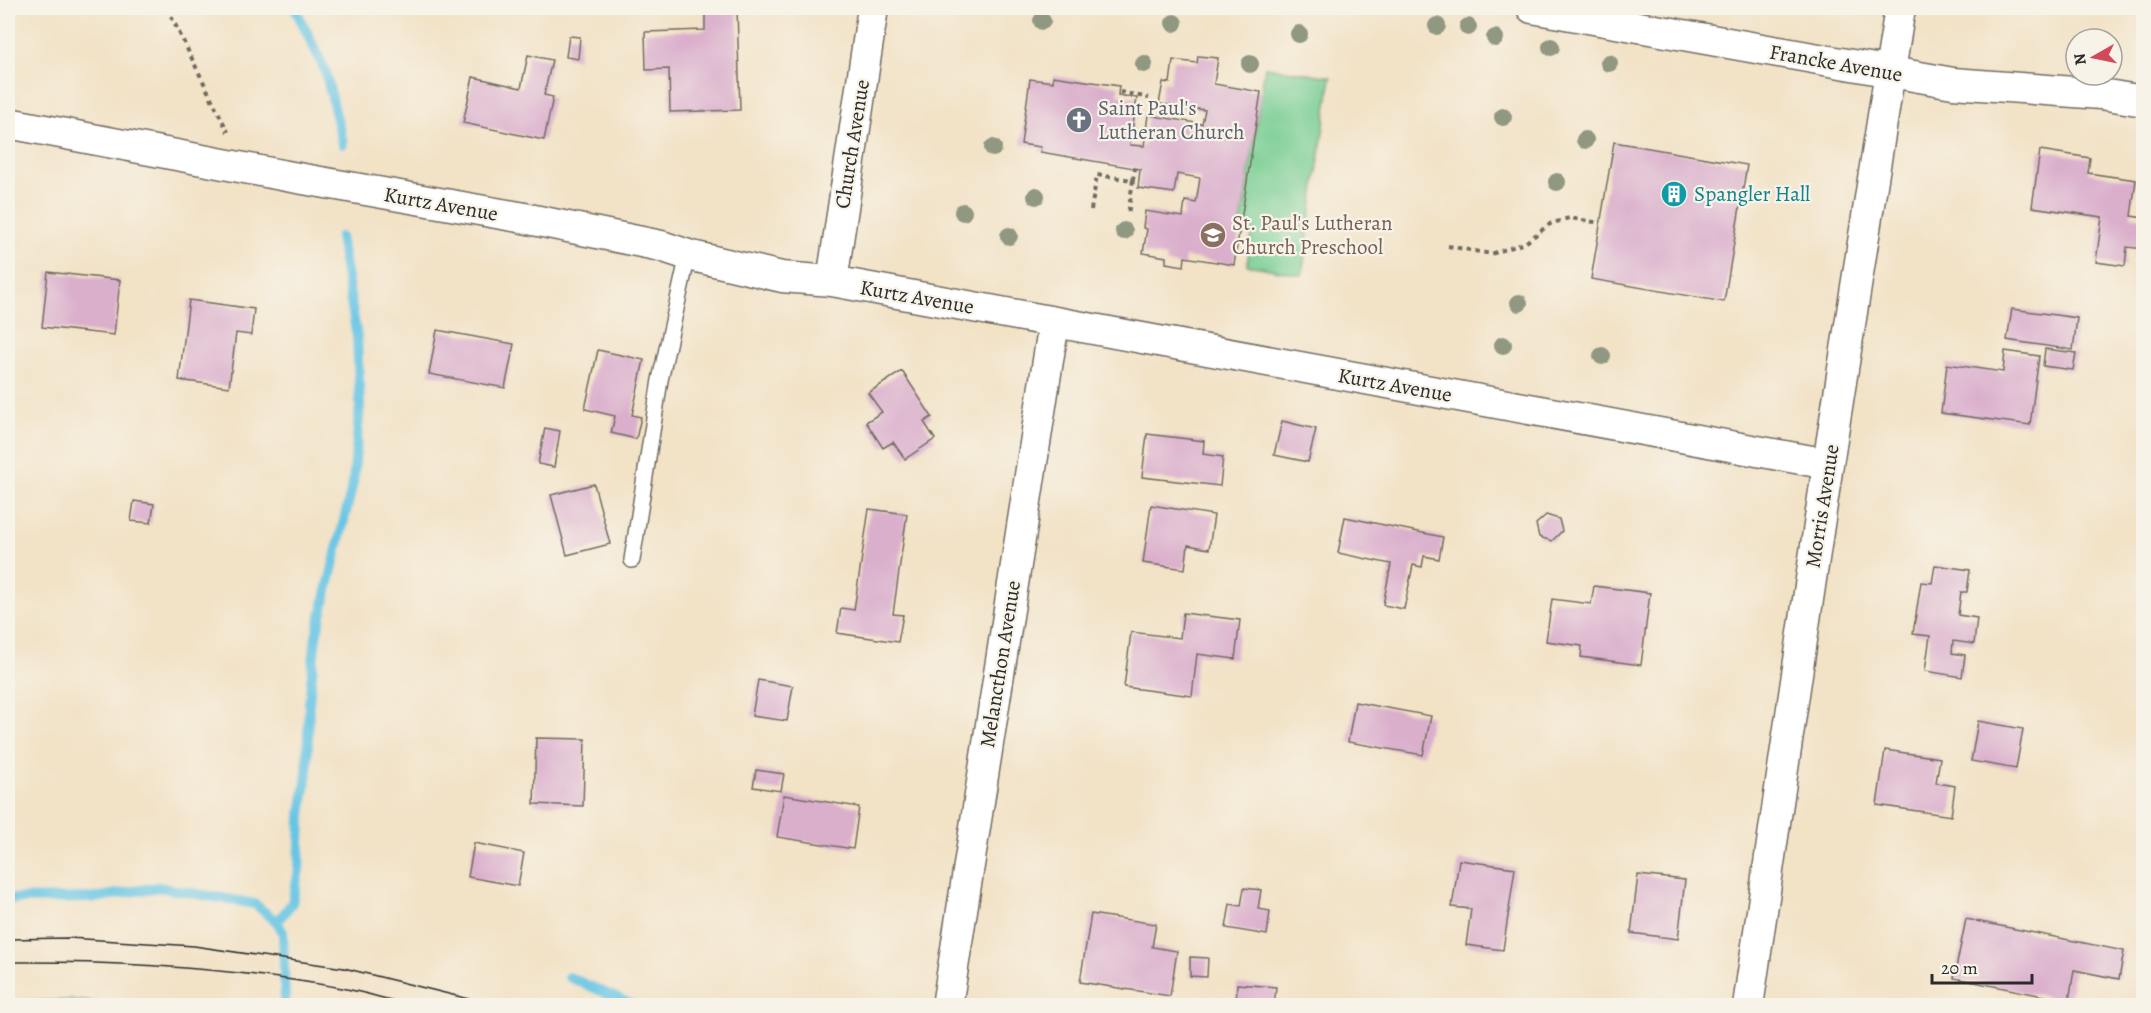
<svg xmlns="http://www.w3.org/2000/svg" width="2151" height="1013" viewBox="0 0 2151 1013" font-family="Alegreya,serif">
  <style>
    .park { fill: #78ce93; stroke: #527c5f; stroke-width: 1.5 }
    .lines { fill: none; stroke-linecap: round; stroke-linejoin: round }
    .stream { stroke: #66c5e4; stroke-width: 10 }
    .building { fill: #daafcc }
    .service-casing { stroke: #716b61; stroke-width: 18 }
    .minor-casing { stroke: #716b61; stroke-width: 33 }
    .path { stroke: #716b61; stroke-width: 4; stroke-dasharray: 4.5 4.5; stroke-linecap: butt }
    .service { stroke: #fff; stroke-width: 15 }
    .minor { stroke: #fff; stroke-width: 30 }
    .tram { stroke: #2b2b2b; stroke-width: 1.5 }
    .tree { fill: #919882 }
    .labels { text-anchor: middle; stroke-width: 4.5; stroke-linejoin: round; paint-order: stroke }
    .street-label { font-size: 21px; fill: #2b2b2b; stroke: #f7f3e8 }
    .worship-label { font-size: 21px; fill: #5b616d; stroke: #f7f3e8; text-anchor: start }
    .culture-label { font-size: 21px; fill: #0d838f; stroke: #f7f3e8; text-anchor: start }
    .education-label { font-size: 21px; fill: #785e54; stroke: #f7f3e8; text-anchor: start }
  </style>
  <rect width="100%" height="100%" fill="#f7f3e8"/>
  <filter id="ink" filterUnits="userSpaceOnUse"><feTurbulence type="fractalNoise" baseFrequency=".0167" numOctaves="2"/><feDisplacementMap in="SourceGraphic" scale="12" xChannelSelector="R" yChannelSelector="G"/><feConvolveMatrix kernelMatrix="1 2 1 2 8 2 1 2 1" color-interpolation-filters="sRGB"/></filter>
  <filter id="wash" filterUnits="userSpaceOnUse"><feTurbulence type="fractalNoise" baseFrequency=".008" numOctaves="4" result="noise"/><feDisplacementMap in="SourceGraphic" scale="24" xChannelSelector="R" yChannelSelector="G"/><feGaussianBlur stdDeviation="1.35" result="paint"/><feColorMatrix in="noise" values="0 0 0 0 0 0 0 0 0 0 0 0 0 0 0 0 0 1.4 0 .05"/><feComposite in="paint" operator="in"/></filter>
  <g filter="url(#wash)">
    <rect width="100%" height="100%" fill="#f2e2c6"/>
    <path class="park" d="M1265,67L1331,77L1302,275L1247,265L1253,225L1241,223Z
      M73,1000L127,1005H8V1002Z"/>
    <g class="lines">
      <path class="stream" d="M295,8L325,70L343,144
        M8,899L95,898L158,887L255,904L277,922L283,932L285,1006
        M277,922L292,903L299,870L301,815L307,774L309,702L316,636L353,483L360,406L357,337L340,237
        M569,977L635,1006"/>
    </g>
    <g id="blocks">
      <path class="building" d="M705,8H737L740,110L670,112L669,69L646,70L645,32L705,30Z
        M569,36L580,37L578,59L566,57Z
        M528,55L552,60L544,95L553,97L544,140L463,123L473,77L521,88Z
        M1198,56L1218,58L1214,84L1261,92L1234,265L1185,257L1184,266L1166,263V257L1143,253L1147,229L1143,228L1145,211L1183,217L1185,201L1196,203L1200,178L1177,174L1174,193L1138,188L1140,169L1040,152L1041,147L1021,144L1030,79L1053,82V76L1119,86L1118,95L1137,98L1130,145L1144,146L1148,115L1202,124L1205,110L1159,104L1163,82L1170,83L1173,60L1197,63Z
        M1614,142L1747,165L1724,302L1591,279Z
        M2040,150L2090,158L2088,173L2136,180L2131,216L2144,218V249L2127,247L2125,266L2096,262L2102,217L2032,207Z
        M48,272L120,280L114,335L42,327Z
        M189,300L254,309L251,335L236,333L229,387L179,380Z
        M2012,309L2077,318L2073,350L2007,340Z
        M437,330L514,344L505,388L429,374Z
        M2045,349L2076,353L2073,370L2043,366Z
        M598,350L644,360L632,415L641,417L636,439L611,433L615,416L585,409Z
        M2005,351L2039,356L2030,425L1941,413L1947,364L2003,372Z
        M902,371L932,417L924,422L935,439L905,459L893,442L883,448L866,422L882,412L868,393Z
        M1282,421L1316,429L1308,462L1274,455Z
        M545,428L560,431L554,467L538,464Z
        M1147,434L1204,441L1203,454L1223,457L1220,486L1142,477Z
        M594,484L610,544L567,555L551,495Z
        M134,501L154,504L151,523L131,521Z
        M1151,505L1214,515L1209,549L1188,545L1185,569L1143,563Z
        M869,509L907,514L893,614L903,615L898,642L837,633L841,608L854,610Z
        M1546,515L1559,519L1562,531L1552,541L1539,537L1536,524Z
        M1345,517L1443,537L1439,559L1424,556L1422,567L1413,565L1404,609L1383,605L1391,564L1338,553Z
        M1935,565L1970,570L1967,592H1961L1958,615L1977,618L1974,644L1953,641L1952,653L1965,655L1962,677L1925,671L1930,636L1913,634L1921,582L1932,583Z
        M1594,586L1650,593L1641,665L1581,657L1582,646L1546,641L1552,599L1591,604Z
        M1183,613L1240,620L1235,659L1197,654L1192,696L1124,687L1131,632L1180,638Z
        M758,680L793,686L787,721L752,716Z
        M1355,702L1431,716L1423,755L1348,742Z
        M1978,721L2023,729L2016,769L1971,761Z
        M536,738L585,739L583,806L534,804Z
        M1885,750L1940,758L1936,783L1955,786L1951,816L1877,805Z
        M756,770L784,774L781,791L753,787Z
        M784,795L859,807L853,849L777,837Z
        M474,843L524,853L518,886L468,877Z
        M1459,860L1515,868L1503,950L1466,945L1471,909L1452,907Z
        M1638,875L1685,880L1678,939L1631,933Z
        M1244,888L1261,890L1258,909L1270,911L1267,935L1226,928L1230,904L1241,906Z
        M1091,914L1156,924L1152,947L1177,951L1170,996L1080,982Z
        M1966,919L2124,951L2119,979L2074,970L2069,1001L1954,978Z
        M1190,957L1208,958L1207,977L1190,976Z
        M1237,984L1276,987L1274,1006H1236Z"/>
    </g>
  </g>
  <g filter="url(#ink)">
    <use href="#blocks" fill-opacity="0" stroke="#716b61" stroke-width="1.5"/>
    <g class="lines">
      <defs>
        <path id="service" d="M632,560L660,380L688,255"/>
        <path id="minor" d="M1532,8L1953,83L2101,94L2144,101
          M8,123L292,177L519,217L661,246L688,255L782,277L832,281L1828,464
          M832,281L873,8
          M947,1006L1054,322
          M1748,1006L1828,464L1900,8"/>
      </defs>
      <use href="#service" class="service-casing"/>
      <use href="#minor" class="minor-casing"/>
      <path class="path" d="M167,8L228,132
        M1120,92L1149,98
        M1133,180L1135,168
        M1091,210L1097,175L1133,180L1128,215
        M1448,246L1491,254L1525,243L1550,224L1569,218L1601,223"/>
      <use href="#service" class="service"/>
      <use href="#minor" class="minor"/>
      <path class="tram" d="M8,939L69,938L194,946L344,968L497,1006
        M8,962C119,961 232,968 342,988C366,993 390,1000 413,1006"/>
    </g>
    <g class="tree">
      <circle cx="1042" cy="21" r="9"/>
      <circle cx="1174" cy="23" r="9"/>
      <circle cx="1437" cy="26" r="9"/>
      <circle cx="1468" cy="27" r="9"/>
      <circle cx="1299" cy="34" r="9"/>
      <circle cx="1495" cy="38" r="9"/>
      <circle cx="1551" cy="47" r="9"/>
      <circle cx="1609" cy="63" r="9"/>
      <circle cx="1144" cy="64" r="9"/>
      <circle cx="1250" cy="64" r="9"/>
      <circle cx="1503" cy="117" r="9"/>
      <circle cx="1585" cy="140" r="9"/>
      <circle cx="993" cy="148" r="9"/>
      <circle cx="1557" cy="182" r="9"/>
      <circle cx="1036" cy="196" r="9"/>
      <circle cx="963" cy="212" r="9"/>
      <circle cx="1124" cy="231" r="9"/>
      <circle cx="1009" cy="236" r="9"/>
      <circle cx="1519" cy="303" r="9"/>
      <circle cx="1503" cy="345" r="9"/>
      <circle cx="1602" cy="356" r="9"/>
    </g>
  </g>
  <defs>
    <symbol id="church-disc" viewBox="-11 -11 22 22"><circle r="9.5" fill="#6b7280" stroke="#f7f3e8"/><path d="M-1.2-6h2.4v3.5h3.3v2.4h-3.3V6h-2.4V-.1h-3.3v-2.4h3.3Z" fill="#fff"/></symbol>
    <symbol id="building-disc" viewBox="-11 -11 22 22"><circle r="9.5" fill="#0f9aa8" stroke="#f7f3e8"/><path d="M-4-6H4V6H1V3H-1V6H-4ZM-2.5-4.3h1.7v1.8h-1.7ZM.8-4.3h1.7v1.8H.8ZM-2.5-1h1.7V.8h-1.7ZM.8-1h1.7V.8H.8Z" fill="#fff"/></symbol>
    <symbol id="school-disc" viewBox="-11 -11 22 22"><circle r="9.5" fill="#8d6e63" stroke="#f7f3e8"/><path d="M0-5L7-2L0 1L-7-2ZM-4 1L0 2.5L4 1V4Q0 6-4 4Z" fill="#fff"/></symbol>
  </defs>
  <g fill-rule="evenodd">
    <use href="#church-disc" x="1064" y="105" width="30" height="30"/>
    <use href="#building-disc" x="1659" y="179" width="30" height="30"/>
    <use href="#school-disc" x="1198" y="220" width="30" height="30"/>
  </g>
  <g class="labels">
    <g class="street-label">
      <text transform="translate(1836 63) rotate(10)" y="7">Francke Avenue</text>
      <text transform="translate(852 144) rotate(-81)" y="7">Church Avenue</text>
      <text transform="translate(441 204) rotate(10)" y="7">Kurtz Avenue</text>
      <text transform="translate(917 297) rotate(10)" y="7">Kurtz Avenue</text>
      <text transform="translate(1395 385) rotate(10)" y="7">Kurtz Avenue</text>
      <text transform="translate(1822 506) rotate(-81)" y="7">Morris Avenue</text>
      <text transform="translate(1000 664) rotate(-81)" y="7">Melancthon Avenue</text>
    </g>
    <g class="worship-label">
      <text x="1098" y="115">Saint Paul's<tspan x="1098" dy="24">Lutheran Church</tspan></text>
    </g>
    <g class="culture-label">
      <text x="1694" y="201">Spangler Hall</text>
    </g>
    <g class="education-label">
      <text x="1232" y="230">St. Paul's Lutheran<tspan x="1232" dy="24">Church Preschool</tspan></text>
    </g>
  </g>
  <rect width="2151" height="1013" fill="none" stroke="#f7f3e8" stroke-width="30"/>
  <g transform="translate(2094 57) rotate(261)"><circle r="28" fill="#f7f3e8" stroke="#a5a39c" stroke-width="1.5"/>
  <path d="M0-4.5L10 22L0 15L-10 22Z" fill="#d1495b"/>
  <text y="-9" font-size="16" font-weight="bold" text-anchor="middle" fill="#2b2b2b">N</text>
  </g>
  <path d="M1932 974v9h100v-9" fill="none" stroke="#2b2b2b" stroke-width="3"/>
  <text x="1941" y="974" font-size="18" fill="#2b2b2b" stroke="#f7f3e8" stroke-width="4.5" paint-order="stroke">20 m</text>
</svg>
